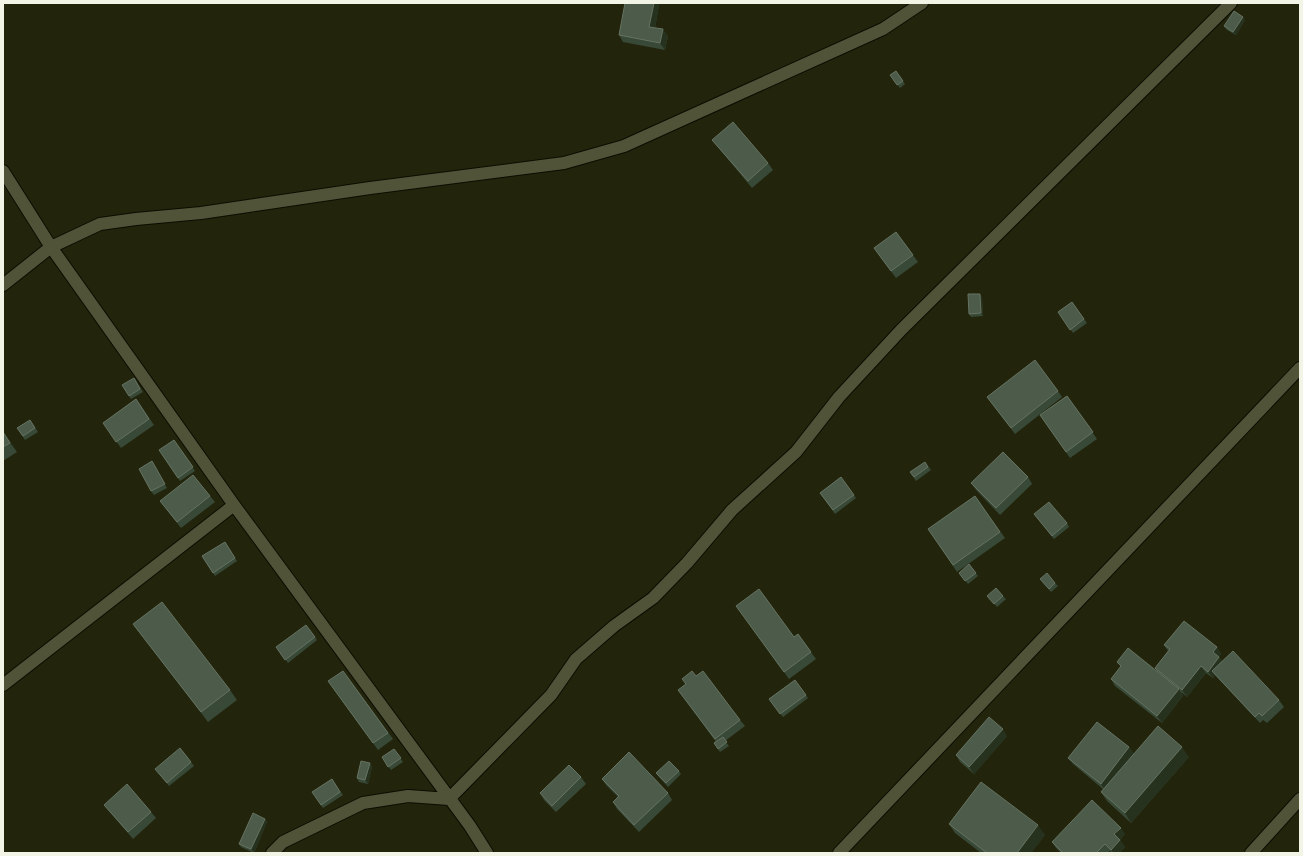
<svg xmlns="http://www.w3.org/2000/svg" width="1303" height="856" viewBox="0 0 1303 856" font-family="Georgia,serif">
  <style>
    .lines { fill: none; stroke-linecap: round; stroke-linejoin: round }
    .minor-casing { stroke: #0c0d00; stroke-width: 14 }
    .minor { stroke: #515339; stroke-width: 12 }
    .wall { fill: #384937 }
    .shaded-wall { fill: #27321e }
    .building { fill: #4c5b4a; stroke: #667362 }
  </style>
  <rect width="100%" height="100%" fill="#23240c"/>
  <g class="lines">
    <defs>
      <path id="minor" d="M3,171L51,247L234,505L470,826L487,853
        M3,285L51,247L100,224L136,219L201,213L370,188L564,163L624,146L883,29L922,3
        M3,685L234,505
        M272,853L283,842L363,803L408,796L449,799L551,695L576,659L614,626L653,598L687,563L732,510L796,452L839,397L901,330L1231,3
        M839,853L1300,368
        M1251,853L1300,799"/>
    </defs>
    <use href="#minor" class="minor-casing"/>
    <use href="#minor" class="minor"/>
  </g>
  <path class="wall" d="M659,5L655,28L668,36L665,50L623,42L619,35Z
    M1245,20L1236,35L1227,30L1224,26Z
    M896,71L905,84L900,88L890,75Z
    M712,140L768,163L773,170L752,188Z
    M896,232L918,262L896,278L874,248Z
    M982,297L983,316L971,317L969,314Z
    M1072,302L1087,323L1073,333L1058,312Z
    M136,381L143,392L131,399L122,385Z
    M1058,391L1062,397L1015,434L987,397Z
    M1067,396L1097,439L1070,458L1040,415Z
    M136,399L154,425L121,448L103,423Z
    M30,420L38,432L25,440L17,428Z
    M3,431L17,452L3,461Z
    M174,440L195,471L180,481L159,450Z
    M152,461L167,488L154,495L151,491Z
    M925,462L931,470L916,481L910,472Z
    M841,477L856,498L835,514L820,493Z
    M1028,477L1032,484L1000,515L976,490L971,483Z
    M210,496L215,502L181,528L160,501Z
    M975,496L1005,538L957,572L928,529Z
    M1034,514L1067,523L1069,527L1054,539Z
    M225,542L237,561L215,576L202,556Z
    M969,564L978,576L968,584L959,573Z
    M1040,579L1055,583L1058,586L1051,592Z
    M987,596H1003L1006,599L997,607Z
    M736,606L794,637L798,634L816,659L789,679Z
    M133,624L230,690L237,700L208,722Z
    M315,637L317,640L288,663L276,647Z
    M1164,645L1217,647L1221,654L1219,657L1222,662L1279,700L1284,707L1267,723L1263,720L1260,723L1215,675L1213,678L1206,673L1187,697L1181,692L1183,696L1162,723L1115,686L1111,679L1121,667L1117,662L1157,671L1155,668L1168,651Z
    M343,671L393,739L378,750L328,681Z
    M696,676L740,720L745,726L725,741L729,746L720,752L714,743L716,742L678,690Z
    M795,680L808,698L783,717L769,699Z
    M1007,736L974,774L960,762L956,755Z
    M1129,747L1134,754L1189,757L1131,823L1107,801L1101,792L1103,789L1073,764L1068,758Z
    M394,749L403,762L391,770L382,757Z
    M191,762L194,766L169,786L155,769Z
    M370,763L372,767L368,784L359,782L357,778Z
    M679,771L681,774L668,787L659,777L656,773Z
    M581,777L586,784L556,812L544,800L540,793Z
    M332,779L343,795L323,808L312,792Z
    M602,779L668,793L672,800L639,832L617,809L613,802L618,797L606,785Z
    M104,805L151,812L156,818L133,839L109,811Z
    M265,819L267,822L254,853L241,847L239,844Z
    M949,824L1045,835L1031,853H981L955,833Z
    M1125,834L1120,840L1125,847L1119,853H1112L1110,851L1107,853H1061L1056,848L1052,842Z"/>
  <path class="shaded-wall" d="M654,3H658L659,5L654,33L649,27Z
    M1243,17L1245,20L1236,35L1233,32Z
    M663,29L668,36L665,50L660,43Z
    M980,294L982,297L983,316L981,313Z
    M3,431L17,452L10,443L3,432Z
    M1217,647L1221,654L1217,659L1213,652Z
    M1219,657L1224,664L1212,671L1215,675L1213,678L1208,672Z
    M1201,666L1206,673L1187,697L1182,690Z
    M1179,689L1183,696L1162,723L1157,716Z
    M1003,729L1007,736L974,774L969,767Z
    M1129,747L1134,754L1105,790L1101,784Z
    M1182,747L1189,757L1131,823L1125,813Z
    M370,763L372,767L368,784L365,780Z
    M265,819L267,822L254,853L251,849Z
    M1038,825L1045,835L1031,853H1017Z
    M1121,828L1125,834L1119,841L1114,834Z
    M1120,840L1125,847L1119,853H1114L1111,850Z"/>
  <path class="building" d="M625,3H654L649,27L663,29L660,43L619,35Z
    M1234,11L1243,17L1233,32L1224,26Z
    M896,71L903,81L897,85L890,75Z
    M733,122L768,163L748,181L712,140Z
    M896,232L913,255L891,271L874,248Z
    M968,294H980L981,313L969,314Z
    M1072,302L1084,319L1070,330L1058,312Z
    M1035,360L1058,391L1011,428L987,397Z
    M134,378L140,389L129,396L122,385Z
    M1067,396L1093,432L1066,452L1040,415Z
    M136,399L149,419L116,442L103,423Z
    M30,420L35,428L23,436L17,428Z
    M3,432L10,443L3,447Z
    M174,440L193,467L178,478L159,450Z
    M1003,452L1028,477L996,508L971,483Z
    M152,461L165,484L151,491L139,469Z
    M925,462L928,467L914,477L910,472Z
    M193,475L210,496L177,522L160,501Z
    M841,477L854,495L833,510L820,493Z
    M975,496L1000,532L953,565L928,529Z
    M1049,502L1067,523L1052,536L1034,514Z
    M225,542L235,558L213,573L202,556Z
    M969,564L976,573L965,581L959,573Z
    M1047,573L1055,583L1049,589L1040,579Z
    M996,588L1003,596L994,604L987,596Z
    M759,589L794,637L798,634L811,652L784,672L736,606Z
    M162,602L230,690L201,712L133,624Z
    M1184,621L1217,647L1213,652L1219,657L1208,672L1201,666L1182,690L1155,668L1170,649L1164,645Z
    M306,625L315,637L285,660L276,647Z
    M1128,648L1179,689L1157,716L1111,679L1121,666L1117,662Z
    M1233,651L1279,700L1262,716L1259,713L1255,717L1212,671Z
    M343,671L388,733L373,743L328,681Z
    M692,671L696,676L703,671L740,720L715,739L678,690L686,684L682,679Z
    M795,680L806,695L780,714L769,699Z
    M989,717L1003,729L969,767L956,755Z
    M1097,722L1129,747L1101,784L1068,758Z
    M1158,726L1182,747L1125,813L1101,792Z
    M723,737L727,742L718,749L714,743Z
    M180,748L191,762L167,783L155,769Z
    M394,749L401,758L388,767L382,757Z
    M629,752L668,793L634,825L613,802L619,796L602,779Z
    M361,761L370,763L365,780L357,778Z
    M669,761L679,771L666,783L656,773Z
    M569,765L581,777L552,806L540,793Z
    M332,779L340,792L321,805L312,792Z
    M981,782L1038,825L1017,853H987L949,824Z
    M127,784L151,812L128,832L104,805Z
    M1092,800L1121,828L1114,834L1120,840L1111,850L1105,844L1096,853H1063L1052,842Z
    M253,813L265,819L251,849L239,844Z"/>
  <rect width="1303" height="856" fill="none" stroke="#f2f4e5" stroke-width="8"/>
</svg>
